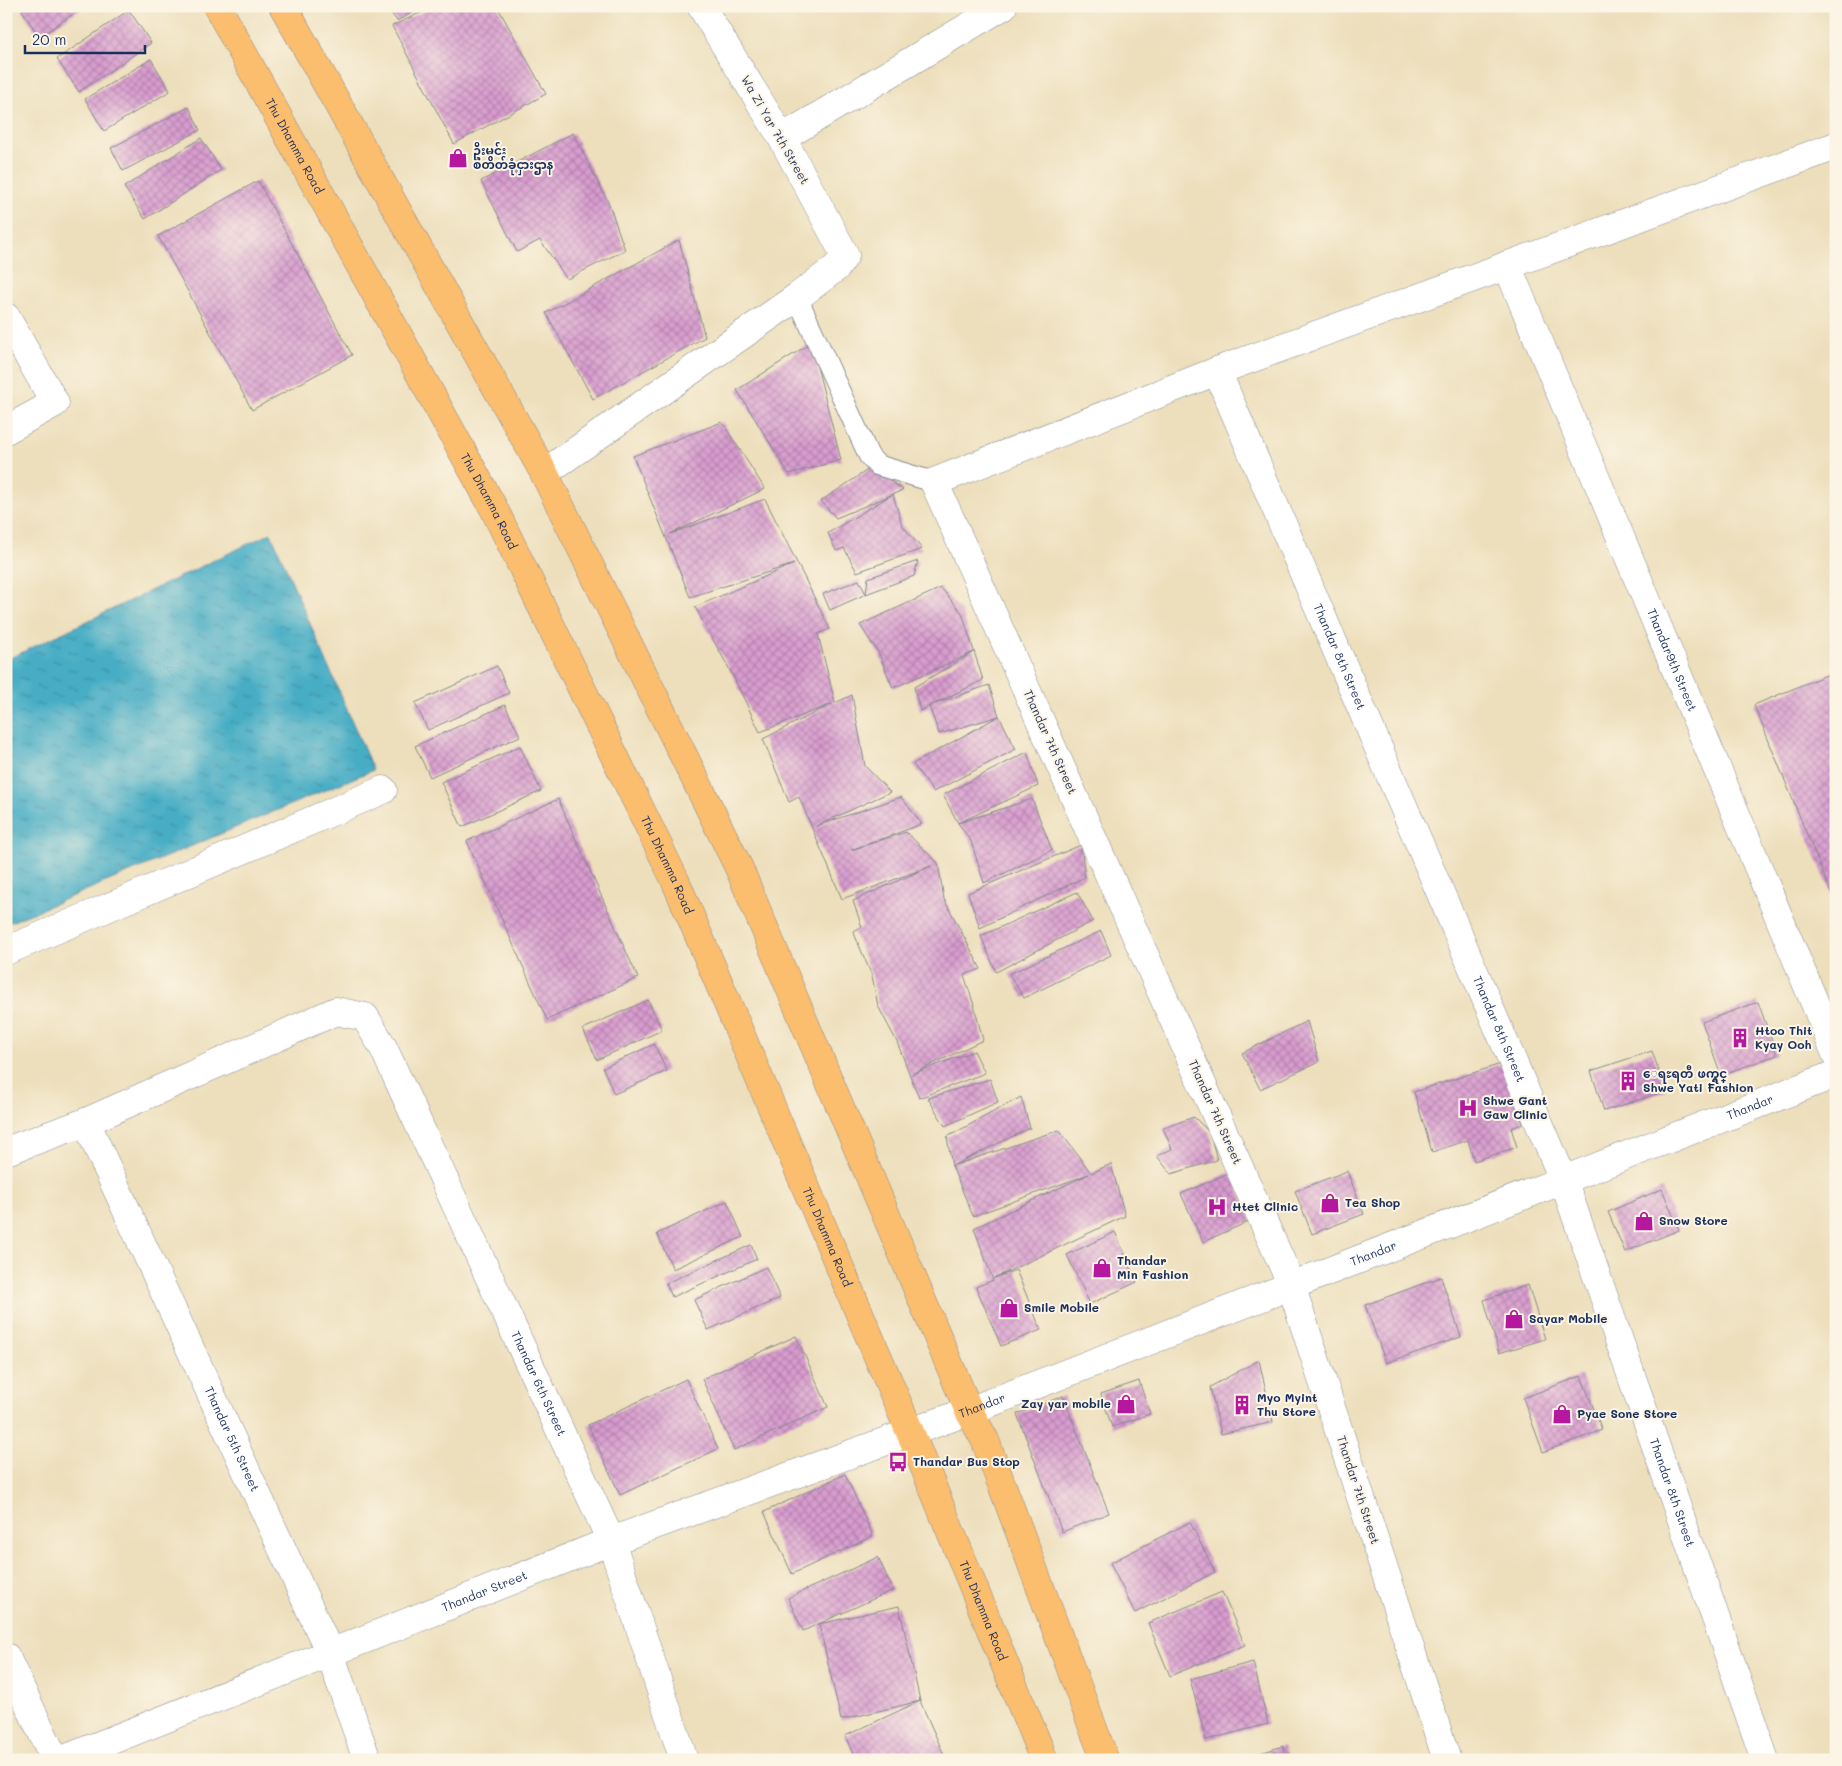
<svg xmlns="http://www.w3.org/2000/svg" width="1842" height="1766" viewBox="0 0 1842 1766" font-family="Mali,'Noto Sans Myanmar',sans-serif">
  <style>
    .water { fill: url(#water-ripples); stroke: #306e92 }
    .building { fill: url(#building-cross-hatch) }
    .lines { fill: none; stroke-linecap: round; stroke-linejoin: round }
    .service-casing { stroke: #84878d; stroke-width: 22 }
    .minor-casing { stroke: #84878d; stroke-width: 29 }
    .primary-casing { stroke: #84878d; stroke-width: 29 }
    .service { stroke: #fff; stroke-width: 20 }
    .minor { stroke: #fff; stroke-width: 28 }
    .primary { stroke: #fbbd6e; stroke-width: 28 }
    .labels { text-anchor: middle; stroke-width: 4; stroke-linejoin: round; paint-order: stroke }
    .street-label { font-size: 12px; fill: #1b2f5e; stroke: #fcf5e5 }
    .poi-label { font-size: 12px; font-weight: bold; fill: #1b2f5e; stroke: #fcf5e5; text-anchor: start }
  </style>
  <defs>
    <pattern id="water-ripples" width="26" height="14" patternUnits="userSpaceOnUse" patternTransform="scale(1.25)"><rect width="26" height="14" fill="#46adc5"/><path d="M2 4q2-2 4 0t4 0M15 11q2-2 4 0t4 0" fill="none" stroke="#3a8da3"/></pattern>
    <pattern id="building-cross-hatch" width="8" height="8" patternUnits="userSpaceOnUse" patternTransform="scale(1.25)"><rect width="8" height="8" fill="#d99ccf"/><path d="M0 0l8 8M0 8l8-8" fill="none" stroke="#af80ab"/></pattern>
  </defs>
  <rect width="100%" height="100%" fill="#fcf5e5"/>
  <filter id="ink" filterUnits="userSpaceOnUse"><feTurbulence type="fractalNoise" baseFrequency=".02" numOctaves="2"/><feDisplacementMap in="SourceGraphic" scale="10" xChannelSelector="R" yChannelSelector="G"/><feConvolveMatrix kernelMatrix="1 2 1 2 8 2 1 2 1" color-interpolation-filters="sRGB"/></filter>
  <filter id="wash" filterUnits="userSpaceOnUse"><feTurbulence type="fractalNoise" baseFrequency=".0096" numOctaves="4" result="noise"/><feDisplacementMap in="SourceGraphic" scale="20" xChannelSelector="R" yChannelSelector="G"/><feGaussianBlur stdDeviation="1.12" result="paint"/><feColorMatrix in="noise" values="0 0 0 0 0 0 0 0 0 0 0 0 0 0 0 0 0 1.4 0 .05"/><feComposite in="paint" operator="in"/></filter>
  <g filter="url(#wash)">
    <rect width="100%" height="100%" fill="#eddfbc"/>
    <path class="water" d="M271,533L373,770L6,924V660Z"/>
    <g id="blocks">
      <path class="building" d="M27,6H85L39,37L22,10Z
        M386,6H425L397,21Z
        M435,6H497L546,94L454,144L392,26Z
        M129,10L151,43L79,92L57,59Z
        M151,59L170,91L104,131L85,99Z
        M189,107L200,130L123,171L111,148Z
        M573,133L609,204L625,250L567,279L540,240L517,252L481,181Z
        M201,138L221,170L145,219L124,187Z
        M258,181L352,355L252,410L158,236Z
        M679,240L705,337L593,399L546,313Z
        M811,343L841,460L789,474L737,390Z
        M722,422L765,489L670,534L765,499L830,629L818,634L835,703L852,695L865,766L890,792L816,826L901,797L922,824L851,850L906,832L938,863L944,899L981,969L964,975L974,1005L983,1040L912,1074L974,1051L985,1073L919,1098L897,1042L878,1006L872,976L853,931L862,927L853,901L931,866L842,899L799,797L789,802L763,739L832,704L760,732L731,672L695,607L794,564L690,597L633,456Z
        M872,467L903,490L836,518L821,501Z
        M893,494L902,525L922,549L857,572L844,548L836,551L828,533Z
        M918,561L914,576L866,594L868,578Z
        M859,580L866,594L830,610L823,594Z
        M941,588L962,613L983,680L920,711L914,687L974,652L893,688L879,654L860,625Z
        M497,666L509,693L428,730L415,703Z
        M1836,671V905L1754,705Z
        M989,685L999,716L1016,749L933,792L913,764L999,716L939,734L929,706Z
        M505,705L520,736L430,777L415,746Z
        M520,746L541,791L462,827L441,782Z
        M1027,752L1038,786L958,823L1032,799L1052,850L984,883L971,841L958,823L943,795Z
        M558,799L638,978L547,1020L467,841Z
        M1081,845L1085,877L980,928L968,893Z
        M1077,892L1093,921L996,972L981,936Z
        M1101,931L1111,955L1024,998L1009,974Z
        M648,1000L662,1030L597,1060L583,1029Z
        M1758,1002L1777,1055L1721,1075L1702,1022Z
        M1307,1021L1319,1062L1260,1089L1242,1053Z
        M654,1044L667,1071L614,1094L603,1068Z
        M1652,1051L1666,1091L1604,1111L1591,1071Z
        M1504,1063L1523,1124L1511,1128L1517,1147L1474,1161L1468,1140L1432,1152L1414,1092Z
        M990,1079L998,1102L945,1126L928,1098Z
        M1021,1097L1030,1128L952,1166L947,1137Z
        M1194,1117L1210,1133L1217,1160L1171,1174L1157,1156L1172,1149L1163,1128Z
        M1059,1130L1091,1173L1111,1164L1125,1216L994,1278L1016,1270L1041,1330L1001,1346L976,1287L993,1280L974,1228L1089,1174L973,1216L952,1166Z
        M1347,1171L1364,1214L1312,1234L1295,1191Z
        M1231,1172L1252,1220L1203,1242L1181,1194Z
        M1662,1189L1679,1230L1625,1252L1608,1212Z
        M727,1201L743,1237L673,1269L657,1234Z
        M1115,1232L1137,1282L1090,1304L1067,1255Z
        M751,1245L757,1259L672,1297L666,1283Z
        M766,1267L780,1298L708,1330L694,1300Z
        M1441,1277L1461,1337L1386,1363L1365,1305Z
        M1528,1285L1545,1339L1499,1353L1484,1300Z
        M796,1336L828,1407L734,1450L702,1379Z
        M1259,1360L1273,1422L1221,1434L1210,1387Z
        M1581,1376L1602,1430L1543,1452L1523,1398Z
        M686,1379L718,1449L620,1495L588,1425Z
        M1139,1381L1150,1414L1112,1427L1101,1394Z
        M1063,1396L1109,1513L1062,1532L1017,1414Z
        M845,1474L873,1536L792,1574L764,1512Z
        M1190,1522L1215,1572L1135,1613L1110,1563Z
        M878,1557L893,1590L803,1631L788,1598Z
        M1222,1592L1245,1645L1170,1676L1148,1623Z
        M899,1606L920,1701L841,1720L819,1624Z
        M1253,1662L1268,1724L1206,1740L1190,1679Z
        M920,1701L945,1757L939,1760H856L845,1736Z
        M1283,1746L1288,1760H1241V1759Z"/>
    </g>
  </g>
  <g filter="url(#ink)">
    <use href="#blocks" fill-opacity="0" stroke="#84878d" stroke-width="1"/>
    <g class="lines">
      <defs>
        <path id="service" d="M797,297L869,456L877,465L934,482"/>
        <g id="minor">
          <path d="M782,138L1003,6"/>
          <path id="s1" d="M1507,265L1836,1054"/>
          <path d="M6,317L55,403L6,430"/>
          <path id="s2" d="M1217,371L1563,1179L1765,1760"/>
          <path d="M544,473L797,297L837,267L845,255L782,138L701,6"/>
          <path d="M6,951L383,790"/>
          <path id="s3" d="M86,1122L330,1653L367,1760"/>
          <path id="s4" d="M6,1151L86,1122L336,1011L365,1017L383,1047L611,1541L684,1760"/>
          <path d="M6,1657L55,1760"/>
          <path id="s5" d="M62,1760L611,1541L969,1411L1836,1074"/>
          <path d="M1447,1760L1289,1279L934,482L1217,371L1836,146"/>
        </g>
        <g id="primary">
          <path id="s6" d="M217,6L493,507L675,880L910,1432L1044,1760"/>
          <path d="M283,6L544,473L739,868L969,1411L985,1440L1105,1760"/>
        </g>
      </defs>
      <use href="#service" class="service-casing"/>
      <use href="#minor" class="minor-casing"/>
      <use href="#primary" class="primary-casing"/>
      <use href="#service" class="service"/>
      <use href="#minor" class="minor"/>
      <use href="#primary" class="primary"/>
    </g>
  </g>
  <defs>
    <symbol id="shop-bare" viewBox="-9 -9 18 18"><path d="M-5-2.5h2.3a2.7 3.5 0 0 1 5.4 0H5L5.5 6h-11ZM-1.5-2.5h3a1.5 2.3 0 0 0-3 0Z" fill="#b5179e" stroke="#fcf5e5" stroke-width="2.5" paint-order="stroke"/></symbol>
    <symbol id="building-bare" viewBox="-9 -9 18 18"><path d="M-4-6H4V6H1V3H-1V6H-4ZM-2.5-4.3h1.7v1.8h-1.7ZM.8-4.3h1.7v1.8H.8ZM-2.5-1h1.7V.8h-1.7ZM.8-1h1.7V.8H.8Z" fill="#b5179e" stroke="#fcf5e5" stroke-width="2.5" paint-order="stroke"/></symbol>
    <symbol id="hospital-bare" viewBox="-9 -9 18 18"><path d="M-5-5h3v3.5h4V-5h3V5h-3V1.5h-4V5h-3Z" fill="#b5179e" stroke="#fcf5e5" stroke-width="2.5" paint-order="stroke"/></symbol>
    <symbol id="bus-bare" viewBox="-9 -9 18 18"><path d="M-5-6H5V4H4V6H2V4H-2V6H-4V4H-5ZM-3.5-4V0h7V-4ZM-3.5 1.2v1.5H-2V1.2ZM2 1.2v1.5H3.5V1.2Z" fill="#b5179e" stroke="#fcf5e5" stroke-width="2.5" paint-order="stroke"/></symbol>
  </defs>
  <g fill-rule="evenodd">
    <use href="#shop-bare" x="444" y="144" width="28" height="28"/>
    <use href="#building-bare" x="1726" y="1024" width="28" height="28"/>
    <use href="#building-bare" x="1614" y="1067" width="28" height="28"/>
    <use href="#hospital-bare" x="1454" y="1094" width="28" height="28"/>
    <use href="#shop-bare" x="1316" y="1189" width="28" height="28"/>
    <use href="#hospital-bare" x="1203" y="1193" width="28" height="28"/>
    <use href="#shop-bare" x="1630" y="1207" width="28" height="28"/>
    <use href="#shop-bare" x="1088" y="1254" width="28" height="28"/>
    <use href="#shop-bare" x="995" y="1294" width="28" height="28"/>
    <use href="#shop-bare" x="1500" y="1305" width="28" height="28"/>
    <use href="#shop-bare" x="1112" y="1390" width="28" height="28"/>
    <use href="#building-bare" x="1228" y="1391" width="28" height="28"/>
    <use href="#shop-bare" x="1548" y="1400" width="28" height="28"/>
    <use href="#bus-bare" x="884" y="1448" width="28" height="28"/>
  </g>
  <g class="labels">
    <g class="street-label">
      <text transform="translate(775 130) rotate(60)" y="4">Wa Zi Yar 7th Street</text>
      <text dy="4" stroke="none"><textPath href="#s6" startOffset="160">Thu Dhamma Road</textPath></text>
      <text dy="4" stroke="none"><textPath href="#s6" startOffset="565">Thu Dhamma Road</textPath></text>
      <text dy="4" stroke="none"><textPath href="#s2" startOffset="311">Thandar 8th Street</textPath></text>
      <text dy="4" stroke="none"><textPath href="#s1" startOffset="428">Thandar9th Street</textPath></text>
      <text transform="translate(1050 742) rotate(66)" y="4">Thandar 7th Street</text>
      <text dy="4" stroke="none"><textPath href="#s6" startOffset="970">Thu Dhamma Road</textPath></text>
      <text dy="4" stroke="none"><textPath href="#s2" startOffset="716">Thandar 8th Street</textPath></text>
      <text dy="4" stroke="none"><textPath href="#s5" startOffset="1810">Thandar</textPath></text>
      <text transform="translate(1215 1112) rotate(66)" y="4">Thandar 7th Street</text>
      <text dy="4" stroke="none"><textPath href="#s6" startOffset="1375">Thu Dhamma Road</textPath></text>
      <text dy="4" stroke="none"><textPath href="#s5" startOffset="1406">Thandar</textPath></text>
      <text dy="4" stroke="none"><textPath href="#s4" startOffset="794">Thandar 6th Street</textPath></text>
      <text dy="4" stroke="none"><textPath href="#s5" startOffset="986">Thandar</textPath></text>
      <text dy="4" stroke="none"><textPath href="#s3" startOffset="349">Thandar 5th Street</textPath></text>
      <text transform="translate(1358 1490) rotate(72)" y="4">Thandar 7th Street</text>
      <text dy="4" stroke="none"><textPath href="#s2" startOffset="1211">Thandar 8th Street</textPath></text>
      <text dy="4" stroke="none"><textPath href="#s5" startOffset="455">Thandar Street</textPath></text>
      <text dy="4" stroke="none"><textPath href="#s6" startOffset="1780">Thu Dhamma Road</textPath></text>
    </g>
    <g class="poi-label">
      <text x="473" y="155">ဦးမင်း<tspan x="473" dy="14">စတိတ်ခုံငှားဌာန</tspan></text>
      <text x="1755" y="1035">Htoo Thit<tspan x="1755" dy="14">Kyay Ooh</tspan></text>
      <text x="1643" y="1078">ေရႊရတီ ဖက္ရွင္<tspan x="1643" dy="14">Shwe Yati Fashion</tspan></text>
      <text x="1483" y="1105">Shwe Gant<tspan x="1483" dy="14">Gaw Clinic</tspan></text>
      <text x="1345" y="1207">Tea Shop</text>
      <text x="1232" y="1211">Htet Clinic</text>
      <text x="1659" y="1225">Snow Store</text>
      <text x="1117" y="1265">Thandar<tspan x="1117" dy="14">Min Fashion</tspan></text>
      <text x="1024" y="1312">Smile Mobile</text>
      <text x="1529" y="1323">Sayar Mobile</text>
      <text x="1257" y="1402">Myo Myint<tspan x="1257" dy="14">Thu Store</tspan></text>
      <text x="1111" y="1408" text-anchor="end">Zay yar mobile</text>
      <text x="1577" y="1418">Pyae Sone Store</text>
      <text x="913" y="1466">Thandar Bus Stop</text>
    </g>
  </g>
  <rect width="1842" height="1766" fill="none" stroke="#fcf5e5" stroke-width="25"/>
  <path d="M25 45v8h120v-8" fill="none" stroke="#1b2f5e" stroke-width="2.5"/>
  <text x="32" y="45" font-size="15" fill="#1b2f5e" stroke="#fcf5e5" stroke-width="4" paint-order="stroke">20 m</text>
</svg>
